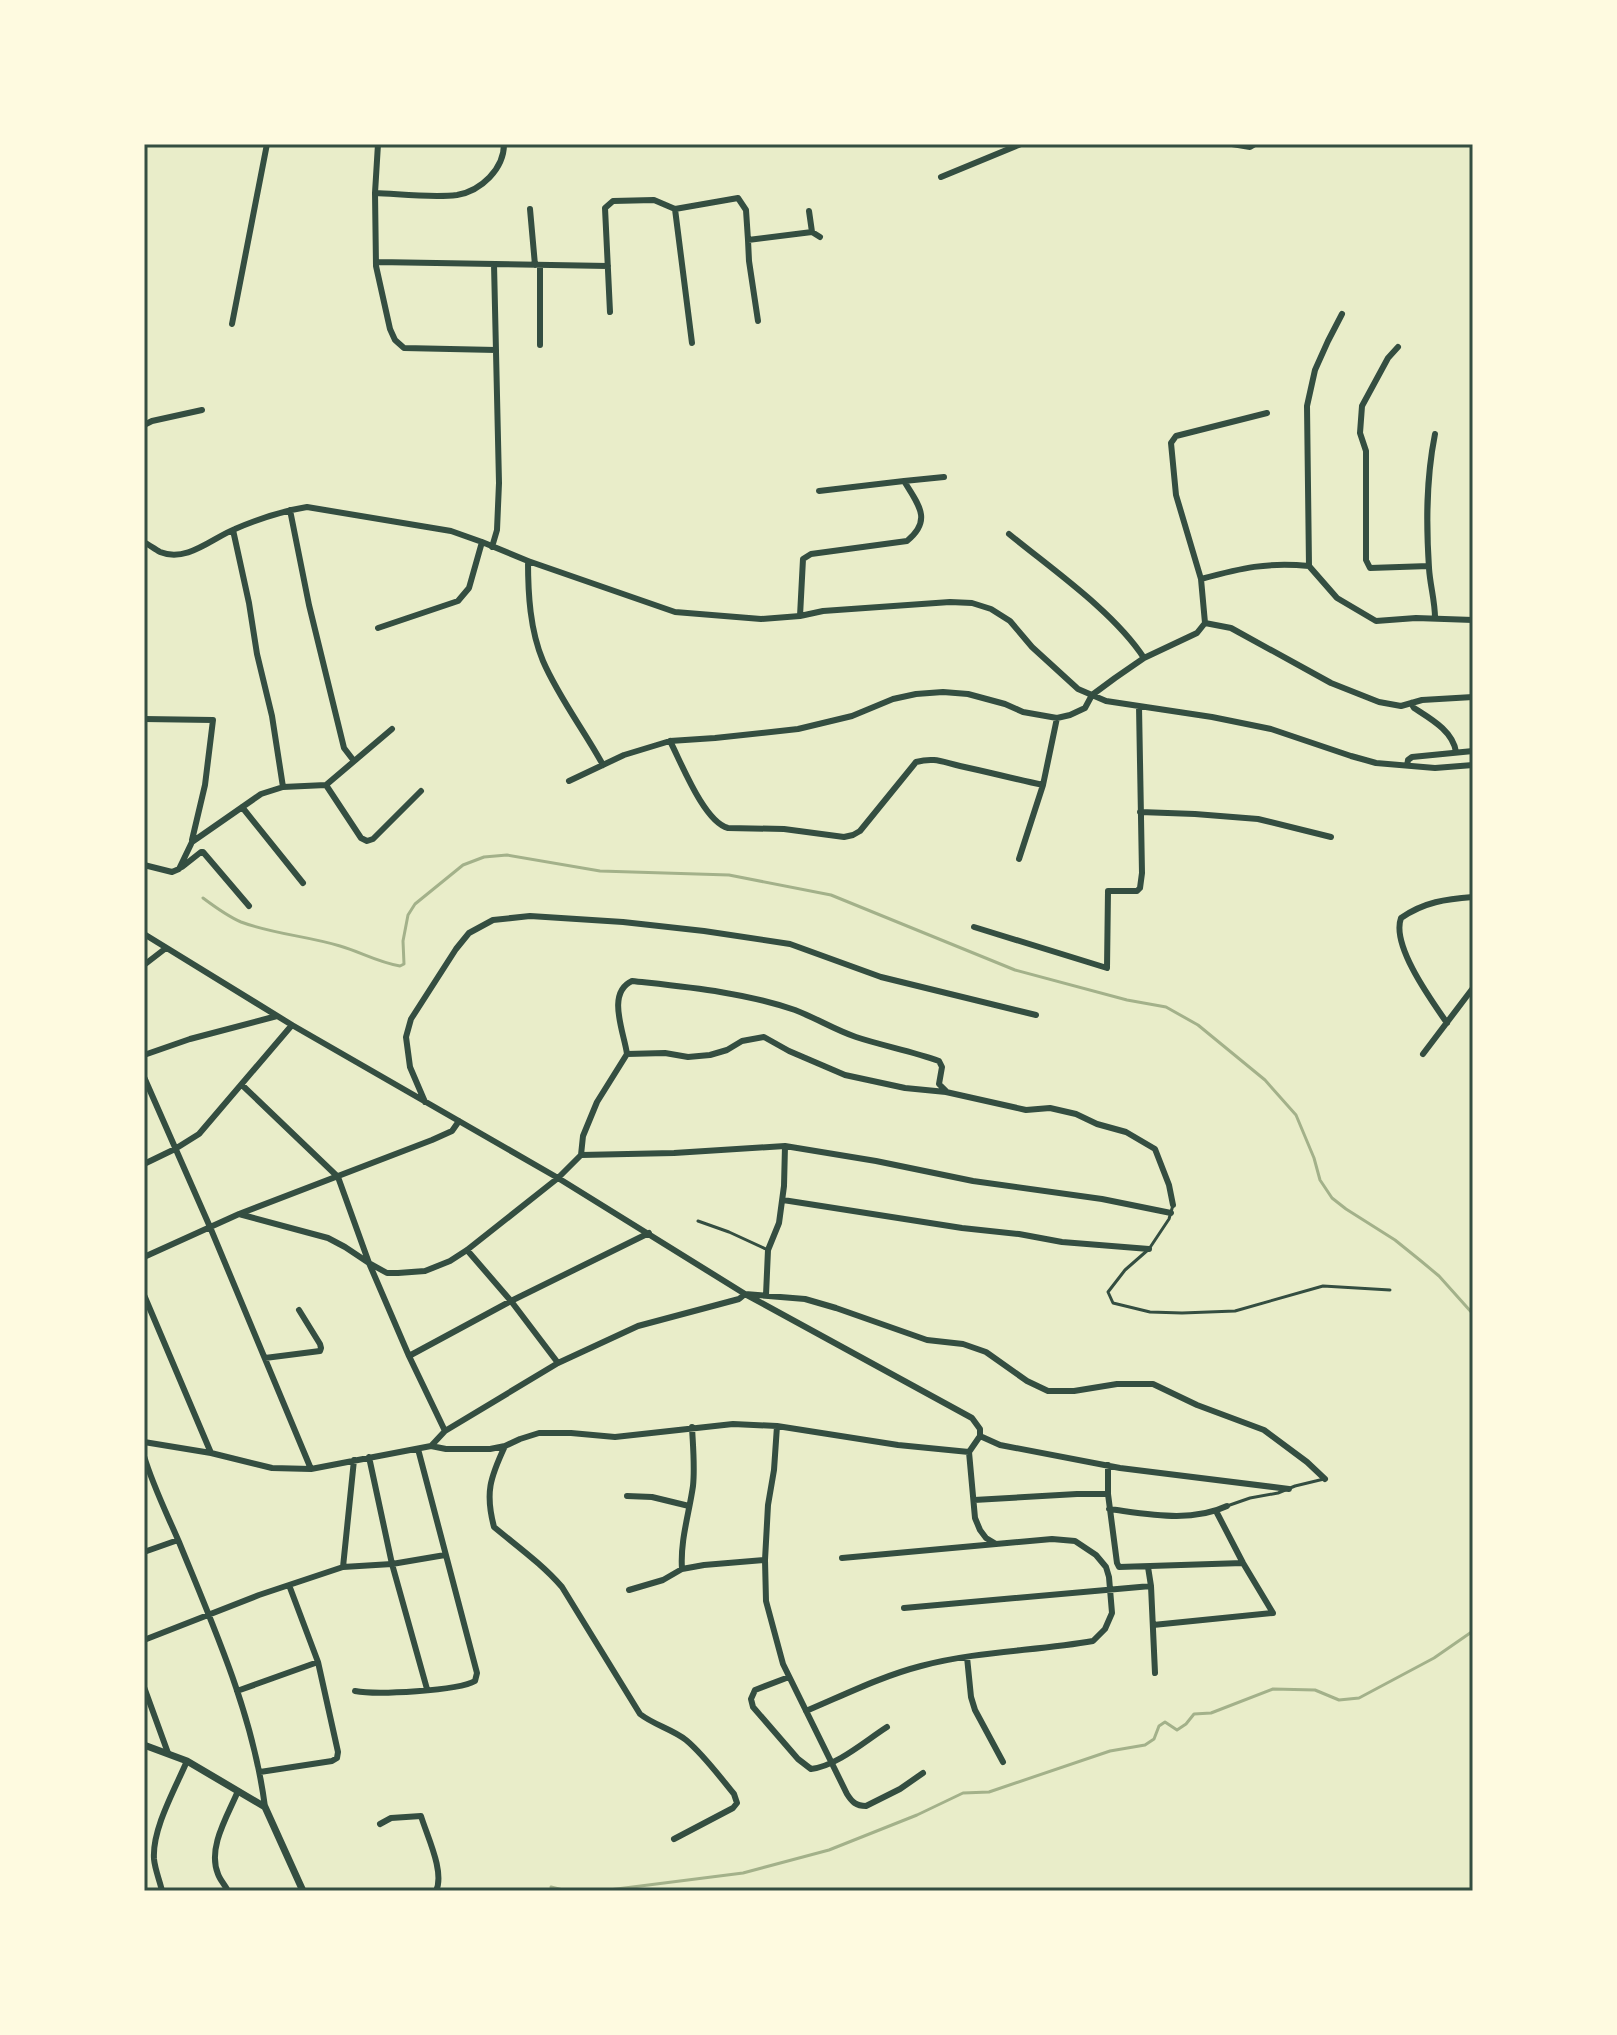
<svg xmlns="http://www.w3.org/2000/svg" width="1617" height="2035" viewBox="0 0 1617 2035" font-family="Signika,sans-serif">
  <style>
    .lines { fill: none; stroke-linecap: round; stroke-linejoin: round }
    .stream { stroke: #a3b18a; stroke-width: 3 }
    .service { stroke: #344e41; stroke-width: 3 }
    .minor { stroke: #344e41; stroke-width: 6 }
    .tertiary { stroke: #344e41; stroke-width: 7 }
    .neatline { fill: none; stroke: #344e41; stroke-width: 3 }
  </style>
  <rect width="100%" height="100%" fill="#e9edc9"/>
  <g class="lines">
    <path class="stream" d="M203,898C215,907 227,916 241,922C273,934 307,936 340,946C361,952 377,962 400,966L404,964L403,941L408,915L415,904L463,865L484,857L507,855L600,871L729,875L831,895L1015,970L1127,1000L1166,1007L1198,1025L1265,1080L1296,1115L1314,1158L1320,1180L1332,1198L1346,1209L1395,1240L1421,1261L1439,1276L1473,1314
      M551,1887L563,1890L601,1891L743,1873L829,1850L917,1815L963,1793L989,1792L1110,1751L1145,1745L1154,1739L1159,1726L1165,1722L1177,1730L1186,1724L1194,1714L1211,1713L1273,1689L1315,1690L1339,1700L1359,1698L1434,1658L1473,1631"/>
    <path class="service" d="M1173,1205L1169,1219L1149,1249L1125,1270L1108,1292L1113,1303L1150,1312L1182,1313L1235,1311L1323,1286L1390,1290
      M698,1221L729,1232L768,1250
      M1227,1506L1250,1498L1278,1493L1295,1486L1324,1479"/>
    <path class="minor" d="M378,144L375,193L376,266L390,329L395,340L404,348L496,350
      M1232,144L1250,147L1255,144
      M941,177L1021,144
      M375,193C400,194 432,198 457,195C481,191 504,169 504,144
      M530,209L535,265
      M675,209L692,343
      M809,211L812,232
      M748,240L749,261L758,321
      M377,262L608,266
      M610,312L605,208L613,201L654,200L675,209L738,198L746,210L748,240L812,232L820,237
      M232,324L267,144
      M540,345V265
      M1398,347L1388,358L1362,406L1360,433L1366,451V560L1370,568L1429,566
      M144,425L152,421L202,410
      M904,481L944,477
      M290,510L309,605L344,748L354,761
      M233,530L249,603L257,654L272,716L283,787
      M1009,534C1053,570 1114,612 1144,658
      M144,542C149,545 155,549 160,552C187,563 212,538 235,529C258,519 283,511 307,507L451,531L482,542L528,561L675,612L761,619L800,616L823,611L950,602L972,603L991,609L1010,621L1032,647L1078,689L1106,701L1212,717L1271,729L1351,756L1376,763L1435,768L1473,765
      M492,547L497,530L499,483L494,264
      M528,561C528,594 530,630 543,661C559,698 584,730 603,765
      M1309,566L1307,406L1315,370L1328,341L1342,314
      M1201,579C1242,568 1266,562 1309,566L1337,598L1376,621L1416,618L1473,620
      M800,616L803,559L811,554L907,541C933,520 918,504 904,481L819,491
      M1435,618C1435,601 1430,585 1429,568C1426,522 1426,479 1435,434
      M1205,623L1231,628L1331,683L1379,702L1401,706L1422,700L1473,697
      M378,628L458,601L469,588L482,542
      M1411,703L1414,708C1431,719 1453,731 1456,752
      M144,719L213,720L205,785L192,840
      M670,741C681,762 704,822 728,828L784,829L844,837L853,835L860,831L916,762C935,757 942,762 960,766C988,772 1015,779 1043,785
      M1407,766L1408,760L1412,757L1473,751
      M569,781L624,755L670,741L715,738L798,729L852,716L893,699L916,694L943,692L968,694L1005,704L1023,712L1057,718L1070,715L1085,708L1092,695L1115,678L1144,658L1197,633L1205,623L1201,579L1176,495L1171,443L1176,436L1267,413
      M326,785L361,838L367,841L373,839L421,791
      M242,807L303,883
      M1140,812L1195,814L1258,819L1331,837
      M1019,859L1043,785L1057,718
      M144,865L172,872L179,869L192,842L261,794L283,787L326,785L392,729
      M182,867L201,852H203L249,906
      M974,927L1107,968L1108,891H1137L1140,888L1142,873L1139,706
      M144,934L292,1025L558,1178L745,1294L972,1418L980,1429V1436L969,1452L898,1445L777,1426L733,1424L615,1437L571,1433H539L520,1439L505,1446L490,1449H446L431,1446L311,1469L272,1468L211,1453L144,1442
      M144,965L166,948
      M1447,1023C1431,1000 1391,945 1401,918C1424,902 1446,899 1473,897
      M627,1054C624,1032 606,993 632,981C686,987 743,992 795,1010C816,1018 835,1030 856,1037C883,1046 912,1051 939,1061L942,1067L939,1084L946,1091
      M1423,1054L1473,988
      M144,1055L190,1039L277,1016
      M144,1077L210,1227L311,1469
      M242,1085L338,1177L369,1263L387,1273H398L425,1271L450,1261L467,1250L558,1178L581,1155L583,1136L597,1102L627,1054L665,1053L688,1057L710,1055L727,1050L742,1041L764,1037L789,1051L845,1075L905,1088L946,1092L1026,1110L1050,1108L1076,1114L1097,1124L1126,1132L1155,1149L1169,1185L1173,1205
      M425,1102L410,1067L406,1037L411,1019L456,949L469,933L493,920L530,916L623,922L704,931L790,944L881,977L1036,1015
      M581,1155L674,1153L785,1146L876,1161L973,1181L1102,1199L1171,1213
      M144,1164L175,1149L199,1134L292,1025
      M783,1200L962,1228L1019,1234L1062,1242L1149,1249
      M239,1214L432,1140L452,1131L459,1121
      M467,1250L511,1301L558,1363
      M144,1257L239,1214L328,1238L345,1247L369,1263L409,1356L445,1431
      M144,1295L211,1453
      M766,1295L768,1250L779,1223L784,1186L785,1146
      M409,1356L511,1301L649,1233
      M265,1358L320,1351L321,1348L320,1344L299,1310
      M777,1426L774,1470L768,1505L765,1560L766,1601L783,1664L847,1794C852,1802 856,1806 866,1806L900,1789L923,1773
      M980,1436L1000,1445L1120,1468L1289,1489
      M431,1446L445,1431L558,1363L638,1326L739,1299L745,1294L805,1299L836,1308L927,1340L963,1344L986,1352L1027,1381L1048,1391H1074L1117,1384H1153L1197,1405L1264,1430L1307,1462L1325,1479
      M505,1446C490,1478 485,1493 494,1527C518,1547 542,1564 562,1587L640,1714C654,1725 672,1729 686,1740C703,1754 720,1777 734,1794L737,1803L733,1808L674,1839
      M144,1456C153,1486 167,1514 179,1542C214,1628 253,1714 265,1807
      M369,1457L392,1564L427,1689
      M1108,1465V1494L1117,1563L1119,1567L1243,1563
      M627,1496L652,1497L689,1506
      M974,1500L1077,1494H1108
      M1109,1509C1148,1514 1191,1523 1227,1506
      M144,1552L178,1540
      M842,1558L996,1544
      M343,1567L354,1460
      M1148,1567L1151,1586L1155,1673
      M682,1569C680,1541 689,1514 693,1486C695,1467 693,1447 692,1427
      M629,1590L663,1580L682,1569L704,1565L765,1560
      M904,1608L1151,1586
      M1153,1625L1273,1613L1243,1563L1216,1511
      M144,1640L259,1595L343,1567L392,1564L445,1555
      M967,1657L971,1697L975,1710L1003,1762
      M789,1677L755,1690L751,1699L753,1707L798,1759L811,1769C837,1766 865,1741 887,1727
      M144,1687L168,1753
      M237,1691L318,1662
      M355,1691C376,1695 458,1691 475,1681L477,1673L418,1449
      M806,1711C844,1695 882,1676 921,1666C977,1651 1036,1651 1093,1641L1105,1629L1112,1613L1109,1577L1106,1567L1096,1555L1075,1541L1052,1539L996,1544L986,1538L980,1530L975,1518L969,1452
      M260,1772L332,1761L337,1758L338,1752L318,1662L289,1585
      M380,1824L391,1818L421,1816C427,1836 445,1872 436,1891
      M162,1891C160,1881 155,1870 154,1859C152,1829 175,1789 187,1761
      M228,1891C225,1885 220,1880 218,1874C207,1848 228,1815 238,1791"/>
    <path class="tertiary" d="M144,1745L187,1761L265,1807L303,1891"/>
  </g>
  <rect width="1617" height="2035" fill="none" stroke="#fefae0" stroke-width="292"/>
  <rect x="146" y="146" width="1325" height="1743" class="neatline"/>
</svg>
